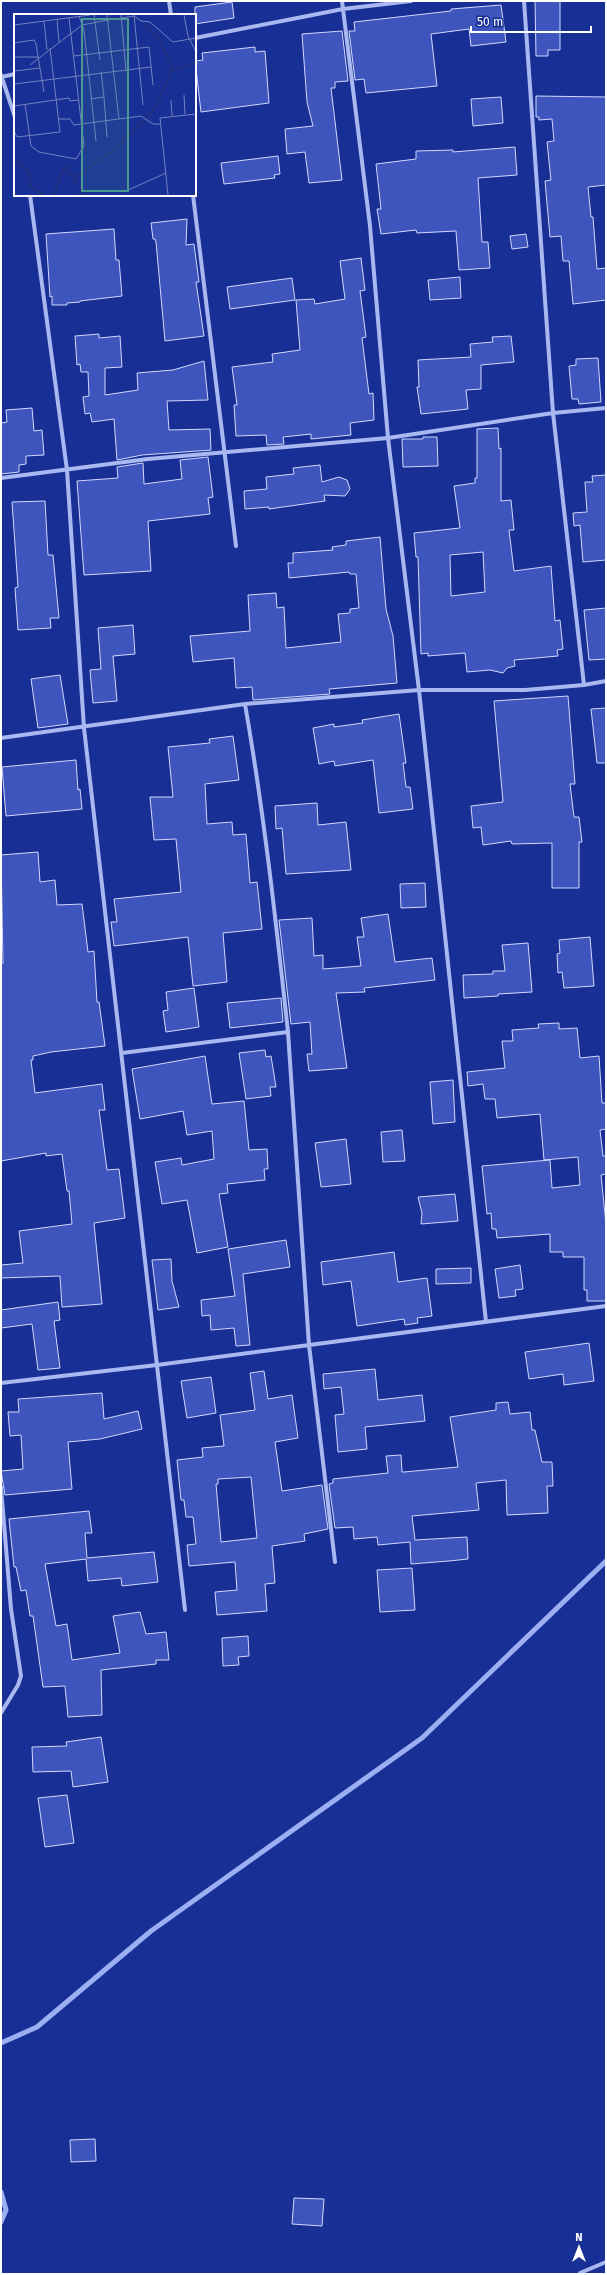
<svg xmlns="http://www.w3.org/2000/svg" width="607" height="2275" viewBox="0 0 607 2275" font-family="'Fira Sans',sans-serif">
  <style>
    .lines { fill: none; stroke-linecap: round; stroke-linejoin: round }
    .stream { stroke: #9daff3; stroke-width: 5 }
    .building { fill: #3d55bc; stroke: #d1d9fc; fill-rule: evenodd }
    .minor { stroke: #aab8f1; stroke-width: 4 }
    .inset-river { fill: none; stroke: #213180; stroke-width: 2 }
    .inset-road { fill: none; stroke: #7482bf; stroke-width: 1 }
    .view { fill: #4b9892; fill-opacity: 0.15; stroke: #4b9892; stroke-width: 2 }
    .inset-edge { fill: none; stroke: #fff; stroke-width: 2 }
  </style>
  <rect width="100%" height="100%" fill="#182f95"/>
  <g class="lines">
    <path class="stream" d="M1,2043L37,2027L151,1931L422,1738L606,1561
      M1,2192L6,2210L1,2222"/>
  </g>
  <path class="building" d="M535,1H560V50H548V56H536Z
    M232,2L234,18L195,24V7Z
    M501,5L506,42L471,46L469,29L431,34L437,86L366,93L364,79L355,80L349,31H355L354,22L451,11V9Z
    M342,31L348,81L335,82V88H331L342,180L309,183L305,152L287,154L285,129L313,126L307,102L302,34Z
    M255,47V52L265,51L269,103L201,112L195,61L203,60L202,53Z
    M536,96L606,97V185L588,187L591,217H593L597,269L606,268V300L573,304L569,261H563L561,236L550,237L545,181L551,180L547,142L554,141L552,119L539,120V117H536Z
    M501,97L503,123L473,126L471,99Z
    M515,147L517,175L478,178L482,242H488L490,268L459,270L456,231L417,233L416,230L381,234L377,209H381L376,164L416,159V151L453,150V152Z
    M278,156L280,174L274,175L275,178L224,184L221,163Z
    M187,219L186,245L194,244L199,282H196L204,336L165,341L156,242L155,239H153L151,223Z
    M114,229L116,260H119L122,296L80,301V302L67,303V305H52V296L50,297L46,234Z
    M526,234L528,247L512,249L510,236Z
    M361,258L365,290L360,291L366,337L362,338L369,394L373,393L374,420L350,423L351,435L311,439V434L283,437L284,444L267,445L266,435L236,436L234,405H237L232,367L273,362L272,354L300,350L296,300L314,299L315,304L345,299L340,261Z
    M460,277L461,298L430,300L428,280Z
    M292,278L295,300L230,309L227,287Z
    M99,334V338L120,336L122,367L105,368V395L138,390L137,373L173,370L204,361L208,400L167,401L169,430L210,429L211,450L142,455L117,460L114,419L92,422L90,413L85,414L83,397L89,396L88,372H81L80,364L77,365L75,336Z
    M511,336L514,362L481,365V389L466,390L468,409L421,414L417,387H419L418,360L471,357L470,344L493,342L492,337Z
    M598,358L601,402L579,404L578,399H572L569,366L576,365V359Z
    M32,408L34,431L42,430L44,455L26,456V464L19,465V472L1,474V423L7,422L6,410Z
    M498,428L499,449L501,448V501L511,500L514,530H509L514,571L551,566L555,621L560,620L563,649L557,650L558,656L514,660L515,666L507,668L503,673L490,670L467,672L465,653L428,656V653L421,654L418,557H416L414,533L460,528L454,486L475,483V478H477V429ZM483,552L485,592L451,596L450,555Z
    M423,437H437L438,466L403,467L402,439H423Z
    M208,457L213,497L208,498L210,514L148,521L151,571L84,575L77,481L118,478L117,467L143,463L144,484L182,479L180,460Z
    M320,465L322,482L339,477L347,480L350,489L345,496L324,495L325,501L269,509V507L245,509L244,491L267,489L266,477L294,474L293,468Z
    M606,475V560L583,562L580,525L574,526L573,513L587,512L585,482H593L592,476Z
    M45,501L48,555H53L59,618H50L51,628L18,630L15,588L18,587L12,502Z
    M380,537L386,609L393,636L397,683L329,689L330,694L253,700L252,687L236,688L234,658L193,662L190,636L250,631L248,595L276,593L277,608L284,607L286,648L341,642L338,614L350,613V609L359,608L356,574H350L349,572L289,578L288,563H293V553L333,550L332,547L346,545V541Z
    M606,608V659L589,660L584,610Z
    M133,625L135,654L113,656L117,701L93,703L90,670L101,669L98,628Z
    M60,675L68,724L38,728L31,679Z
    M568,696L575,784H570L574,817H579L582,842H579V888H552V843L512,844L511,841L483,845L481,827L473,828L471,806L503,802L494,701Z
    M606,708V763H597L591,709Z
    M399,714L406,763H403L406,787H410L413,809L379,813L373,760L335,766L334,761L319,764L313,728L334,724V727L363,723L362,720Z
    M233,736L239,780L205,784L207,824L232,822L233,835L246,834L250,883L257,882L262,929L223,933L227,982L193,986L188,937L114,946L111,922H117L114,899L181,892L176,839L154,840L150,797H173L168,747L210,743L209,739Z
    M76,760L78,790L80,789L82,809L6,816L2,767Z
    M317,803L318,825L346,822L351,870L286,874L282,828L276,829L275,806Z
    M38,852L40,882L55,880L57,905L82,904L88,952L94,951L97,1002H99L105,1046L51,1052L33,1056V1060H31L35,1093L102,1084L105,1110H99L107,1170L119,1169L125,1218L94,1223L102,1304L62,1307L60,1276L1,1278V1265L23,1263L19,1231L72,1224L69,1191H67L62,1154L46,1156V1153L1,1161V964L3,963L1,855Z
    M425,883L426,907L401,908L400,884Z
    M388,914L395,962L432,958L435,980L364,988L365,992L336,993L347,1068L309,1071L307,1054H312L310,1022L291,1024L279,920L312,918L314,956L323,955V969L361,966L357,937H364L361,918Z
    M590,937L594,986L564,988L562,972L558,973L557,954L560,953L559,940Z
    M528,943L532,992L498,994V996L464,998L463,975L493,974V971H505L502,945Z
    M194,988L199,1027L166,1032L163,1011L168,1010L166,992Z
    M281,998L283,1022L230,1028L227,1003Z
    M559,1023V1029L577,1028L580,1058L599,1056L602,1103H606V1129L600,1130L603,1156H606V1174L601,1175L606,1224V1301H587V1290H584V1257H563V1252H550V1234L497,1238L496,1229H492L491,1213L487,1214L482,1166L550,1160L552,1188L580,1185L578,1157L544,1160L540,1114L497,1118L495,1099H485L483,1084L468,1086L467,1072L505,1068L502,1041H513L512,1030L539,1028L538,1024Z
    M265,1050L266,1057L271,1056L276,1087H270L271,1096L246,1099L239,1053Z
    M205,1056L212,1104L244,1101L249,1150L267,1149L268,1169H264L265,1180L227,1184L228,1193L219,1194L228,1247L197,1253L187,1200L162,1204L155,1162L181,1158L182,1165L214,1159L212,1131L187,1135L183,1111L140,1119L132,1069Z
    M453,1080L455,1122L433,1124L430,1082Z
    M402,1130L405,1161L383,1162L381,1132Z
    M346,1139L351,1184L321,1187L315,1143Z
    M455,1194L458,1221L421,1224L422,1213L418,1197Z
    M286,1240L290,1267L243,1274L250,1345L236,1346L234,1328L211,1330L210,1315L202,1316L201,1300L235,1296L228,1249Z
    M394,1252L398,1282L427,1278L432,1316L417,1318L418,1323L405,1325L404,1319L357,1326L351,1281L323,1285L321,1262Z
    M171,1259L172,1281L179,1307L158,1310L152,1260Z
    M520,1265L523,1289L515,1290L516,1296L499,1298L495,1269Z
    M471,1268V1283L436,1284V1269Z
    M58,1302L60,1320L54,1321L60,1368L38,1370L32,1324L1,1328V1310Z
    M589,1343L594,1381L564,1385L563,1374L529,1379L525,1352Z
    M375,1369L378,1400L422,1395L425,1421L365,1427L367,1449L338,1452L335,1415L344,1414L341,1387L324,1389L323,1374Z
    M264,1371L268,1399L292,1395L298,1438L275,1442L282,1491L322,1485L328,1529L304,1534L305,1541L272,1546L275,1583L265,1584L267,1611L217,1615L215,1592L237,1590L235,1562L189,1566L187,1545L196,1544L193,1517H186L184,1500H181L177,1460L203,1457L202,1448L224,1446L220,1415L255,1410L250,1373ZM251,1477L257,1538L221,1542L216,1484H218V1479Z
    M211,1377L216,1413L187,1418L181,1381Z
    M102,1393L104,1419L138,1411L142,1429L100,1439L68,1442L72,1489L5,1495L1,1471L23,1469L21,1435L10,1436L8,1412H19L18,1399Z
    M508,1402L510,1414L530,1412L532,1430H535L542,1462H552L553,1486H547L548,1513L507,1515L506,1480L476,1483L479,1510L412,1516L415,1540L467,1537L468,1559L449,1561L411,1564L410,1542L378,1545L377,1537L354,1539L353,1527L335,1528L329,1484L333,1483V1479L388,1473L386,1456L401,1455L402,1472H404L458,1467L450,1417L496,1410V1403Z
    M89,1511L92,1533H85L87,1558L154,1552L158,1582L122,1586L121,1578L88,1581L86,1559L45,1564L56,1626L67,1624L72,1660L120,1653L113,1616L140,1612L146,1634L166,1632L169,1660H156V1664L101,1670L102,1715L68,1717L65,1686L43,1687L33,1616H30L26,1590L21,1591L16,1567H14L9,1519Z
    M412,1568L415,1610L380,1612L377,1570Z
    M248,1636L249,1656L238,1657L239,1665L223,1666L222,1638Z
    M101,1737L108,1782L73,1787L71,1771L33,1772L32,1747L67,1746L66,1742Z
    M67,1795L74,1843L45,1847L38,1798Z
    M95,2139L96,2161L71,2162L70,2140Z
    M294,2198L324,2199L322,2226L292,2224Z"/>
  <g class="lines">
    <path class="minor" d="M169,1L171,15
      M342,1L370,226L388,438L419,690L486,1322
      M524,1L553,413L584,685
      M195,38L343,9L411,1
      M1,75L15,117
      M1,77L15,74
      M30,195L67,470L84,728L185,1610
      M193,195L236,546
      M1,478L148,459L388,438L553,413L606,408
      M245,704C264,813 276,922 288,1032
      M1,738L245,704L419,690H525L584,685L606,681
      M122,1053L288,1032L309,1345L335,1562
      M1,1383L157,1365L606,1306
      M1,1487L11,1609L21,1676L18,1685L1,1713
      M580,2273L606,2262"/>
  </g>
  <g transform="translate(14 14)">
    <rect width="182" height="182" fill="#182f95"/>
    <path class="inset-river" d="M131,11L146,27L157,51V57M133,104L144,90L157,57L182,48M0,149L4,147L9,154L14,156L17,173L30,181M61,163L100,136L131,106M40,181L49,155L54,153L55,159L61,163L60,168L68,171L66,179L72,181"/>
    <path class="inset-road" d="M80,1L86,46M93,1L105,105M107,1L112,57M120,1L129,91M170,1L174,22L182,38M65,2L70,16L82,127M43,5L45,28M30,7L33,36M0,11L76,1M0,29L20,26L22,30L30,78M60,42L135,33L139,71M0,43H24M16,51L68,11L94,6L120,2L127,7L136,8L159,28L182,24M0,57L26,54M87,58L90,83M0,70L137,53M170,81L171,100M77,85L90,83L93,123M157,86L158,102M11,90L17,132L25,138L62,145L70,132L55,4M0,92L55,84L56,87L65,86M45,105H56L60,111L127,102L139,110H146M0,117L3,123L46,118L36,34M112,177L152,159M154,181L146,104L182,100"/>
    <path class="view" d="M68,5H114V177H68Z"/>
    <rect width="182" height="182" class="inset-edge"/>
  </g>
  <rect width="607" height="2275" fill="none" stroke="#ffffff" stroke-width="4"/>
  <g transform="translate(579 2247)" stroke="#182f95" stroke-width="3" paint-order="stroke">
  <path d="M0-3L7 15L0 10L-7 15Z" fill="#ffffff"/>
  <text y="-6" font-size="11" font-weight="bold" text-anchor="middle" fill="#ffffff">N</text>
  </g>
  <path d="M471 26v6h120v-6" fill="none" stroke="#ffffff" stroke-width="2"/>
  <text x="477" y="26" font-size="12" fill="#ffffff" stroke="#182f95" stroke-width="3" paint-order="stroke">50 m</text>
</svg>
